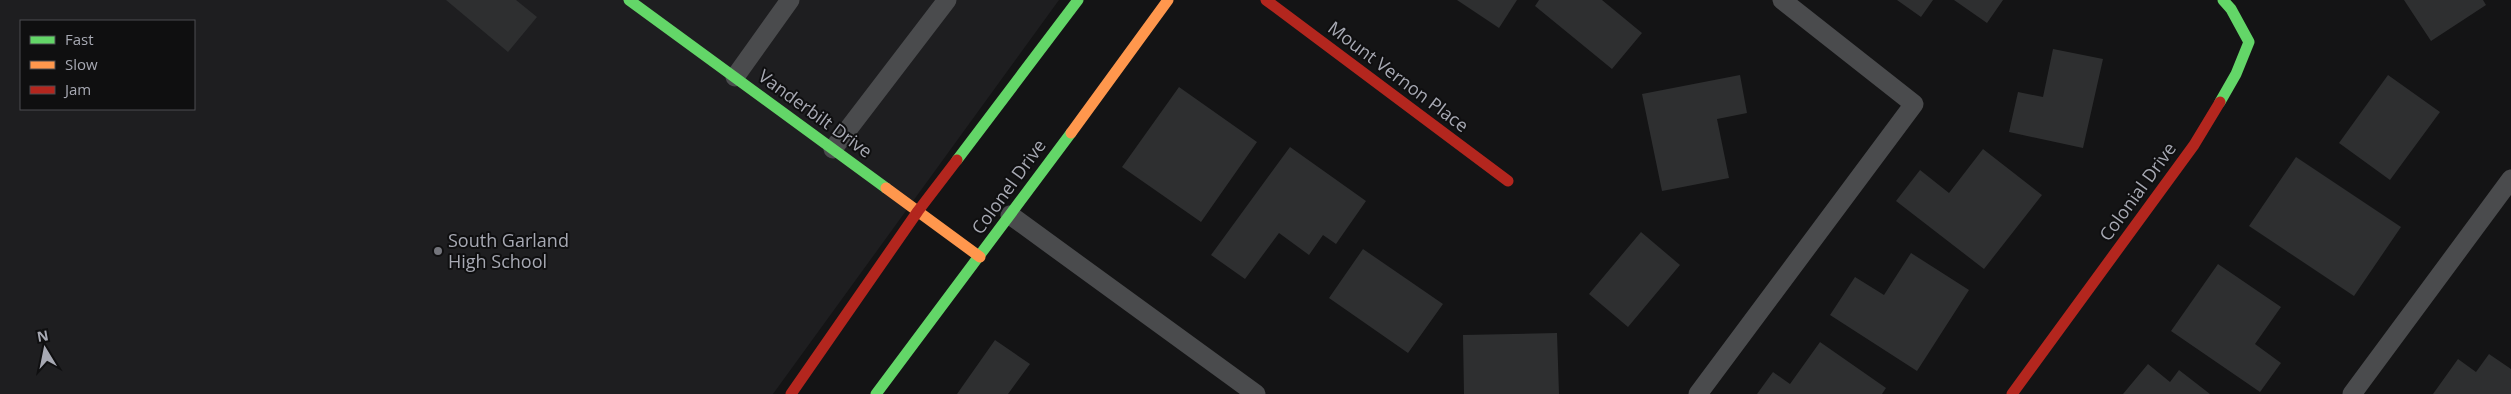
<svg xmlns="http://www.w3.org/2000/svg" width="2511" height="394" viewBox="0 0 2511 394" font-family="'Open Sans',sans-serif">
  <style>
    .built { fill: #1e1e20; fill-rule: evenodd }
    .building { fill: #2e2f30 }
    .lines { fill: none; stroke-linecap: round; stroke-linejoin: round }
    .lane { stroke: #4a4b4d; stroke-width: 19 }
    .fast { stroke: #63d668; stroke-width: 11 }
    .slow { stroke: #ff974d; stroke-width: 11 }
    .jam { stroke: #b3261e; stroke-width: 11 }
    .poi-dot { fill: #74757c; stroke: #0f0f10; stroke-width: 2 }
    .labels { text-anchor: middle; stroke-width: 4; stroke-linejoin: round; paint-order: stroke }
    .street-label { font-size: 18px; fill: #a7a9b3; stroke: #0f0f10 }
    .poi-label { font-size: 18px; fill: #a7a9b3; stroke: #0f0f10; text-anchor: start }
  </style>
  <rect width="100%" height="100%" fill="#141415"/>
  <path class="built" d="M0,0H1059L773,394H0ZM21,21H194V109H21Z"/>
  <path class="building" d="M446,0H516L537,17L508,52Z
    M1457,0H1517L1499,28Z
    M1539,0H1602L1642,33L1612,69L1535,6Z
    M1897,0H1933L1921,17Z
    M1954,0H2003L1987,23Z
    M2404,0H2483L2486,5L2431,41Z
    M2053,49L2103,59L2083,148L2009,132L2018,92L2043,97Z
    M1740,75L1747,113L1717,119L1729,178L1662,191L1642,94Z
    M2388,75L2440,112L2390,180L2339,143Z
    M1179,87L1257,142L1201,222L1122,167Z
    M1290,147L1366,201L1336,244L1323,235L1309,255L1279,233L1245,279L1211,255Z
    M1983,149L2042,195L1984,269L1896,201L1920,170L1949,193Z
    M2296,157L2401,227L2354,296L2249,226Z
    M1641,232L1680,265L1628,327L1589,294Z
    M1363,249L1443,304L1408,353L1329,298Z
    M1911,253L1969,290L1917,371L1830,315L1855,277L1884,295Z
    M2218,264L2281,307L2255,344L2281,363L2260,392L2171,331Z
    M1557,333L1559,394H1464L1463,335Z
    M995,340L1030,364L1008,394H957Z
    M1820,342L1886,388L1882,394H1757L1773,372L1790,384Z
    M2489,354L2511,369V394H2433L2458,359L2476,372Z
    M2148,364L2170,382L2179,370L2210,394H2123Z"/>
  <g class="lines">
    <path class="lane" d="M735,77L790,0
      M833,149L947,0
      M1010,215L1256,394
      M1698,394L1914,104L1782,0
      M2352,394L2511,179"/>
    <path class="fast" d="M629,0L886,188
      M2220,102L2236,74L2249,42L2231,9L2223,0
      M957,160L1078,0
      M876,394L1071,133"/>
    <path class="slow" d="M1071,133L1168,0
      M886,188L980,257"/>
    <path class="jam" d="M1266,0L1508,181
      M791,394L918,211L957,160
      M2012,394L2194,145L2220,102"/>
  </g>
  <circle class="poi-dot" cx="438" cy="251" r="5"/>
  <g class="labels">
    <g class="street-label">
      <text transform="translate(1398 77) rotate(37)" y="6">Mount Vernon Place</text>
      <text transform="translate(815 114) rotate(36)" y="6">Vanderbilt Drive</text>
      <text transform="translate(1009 187) rotate(-54)" y="6">Colonel Drive</text>
      <text transform="translate(2138 192) rotate(-54)" y="6">Colonial Drive</text>
    </g>
    <g class="poi-label">
      <text x="448" y="247">South Garland<tspan x="448" dy="21">High School</tspan></text>
    </g>
  </g>
  <rect x="20" y="20" width="175" height="90" fill="#0f0f10" stroke="#4c4d51"/>
  <rect x="30" y="36" width="25" height="8" fill="#63d668" stroke="#4c4d51"/>
  <text x="65" y="45" font-size="15" fill="#a7a9b3">Fast</text>
  <rect x="30" y="61" width="25" height="8" fill="#ff974d" stroke="#4c4d51"/>
  <text x="65" y="70" font-size="15" fill="#a7a9b3">Slow</text>
  <rect x="30" y="86" width="25" height="8" fill="#b3261e" stroke="#4c4d51"/>
  <text x="65" y="95" font-size="15" fill="#a7a9b3">Jam</text>
  <g transform="translate(45 349) rotate(350)" stroke="#0f0f10" stroke-width="4" paint-order="stroke">
  <path d="M0-4L9 19L0 12L-9 19Z" fill="#a7a9b3"/>
  <text y="-8" font-size="14" font-weight="bold" text-anchor="middle" fill="#a7a9b3">N</text>
  </g>
</svg>
